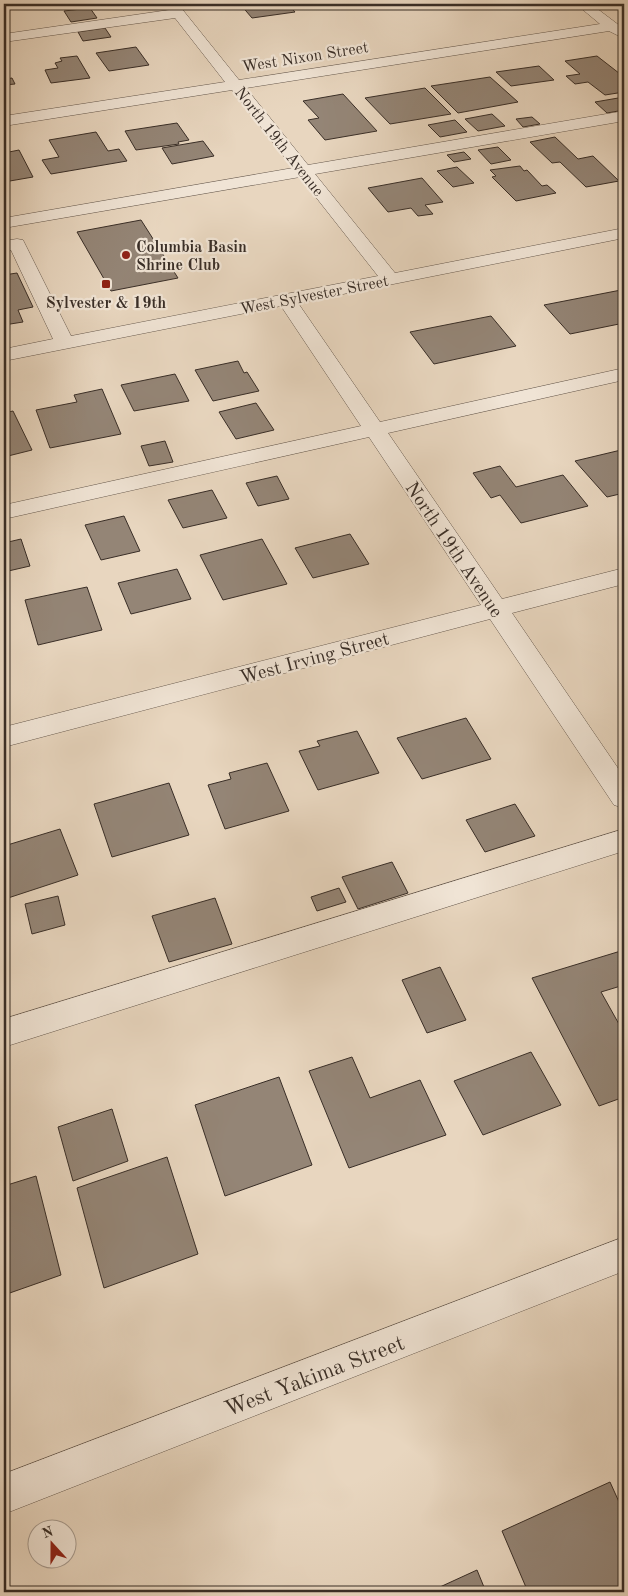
<svg xmlns="http://www.w3.org/2000/svg" width="628" height="1596" viewBox="0 0 628 1596" font-family="'Old Standard TT',serif">
  <style>
    .building { fill: #948576; stroke: #392e27 }
    .lines { fill: none; stroke-linecap: round; stroke-linejoin: round }
    .minor-casing { stroke: #65584d; stroke-width: 1 }
    .minor { fill: #f0e4d5; fill-rule: evenodd }
    .poi-dot { fill: #8f2418; stroke: #f0e4d5; stroke-width: 2 }
    .labels { text-anchor: middle; stroke-width: 4.5; stroke-linejoin: round; paint-order: stroke }
    .far-street-label { font-size: 16px; fill: #392e27; stroke: #f0e4d5 }
    .far-poi-label { font-size: 16px; font-weight: bold; fill: #392e27; stroke: #f0e4d5; text-anchor: start }
    .street-label { font-size: 19px; fill: #392e27; stroke: #f0e4d5 }
    .near-street-label { font-size: 22px; fill: #392e27; stroke: #f0e4d5 }
  </style>
  <rect width="100%" height="100%" fill="#e8d6bf"/>
  <filter id="stains"><feTurbulence type="fractalNoise" baseFrequency=".004" numOctaves="4"/><feColorMatrix values="0 0 0 0 .2 0 0 0 0 .09 0 0 0 0 .02 0 0 0 .5 -.17"/></filter>
  <radialGradient id="worn" r=".72"><stop offset=".6" stop-color="#630" stop-opacity="0"/><stop offset="1" stop-color="#630" stop-opacity=".3"/></radialGradient>
  <path class="building" d="M240,4H288L295,12L252,18Z
    M90,8L97,18L71,22L64,11Z
    M105,28L111,37L83,41L78,32Z
    M136,47L149,65L109,71L96,53Z
    M77,56L90,78L51,83L45,70L58,68L55,63L62,61L60,58Z
    M597,56L624,77V92L605,95L588,82L575,84L566,76L580,74L565,61Z
    M539,66L554,80L511,86L496,72Z
    M4,75L6,79L12,78L15,84L4,85Z
    M490,77L518,102L458,113L431,86Z
    M425,88L451,114L390,124L365,98Z
    M343,94L377,131L325,140L308,120L319,118L303,101Z
    M624,97V110L607,113L595,102Z
    M492,114L505,126L478,131L465,119Z
    M532,117L540,124L523,127L516,119Z
    M455,120L467,132L440,137L428,125Z
    M177,123L189,140L178,142L179,144L136,150L125,131Z
    M96,132L108,151L119,149L127,161L51,174L42,160L59,157L49,140Z
    M555,137L578,159L593,156L619,181L586,187L560,162L552,163L530,142Z
    M203,141L214,156L172,164L162,148Z
    M498,147L511,160L491,164L478,150Z
    M19,150L33,177L4,182V153Z
    M464,152L471,159L454,162L447,155Z
    M520,166L524,171L527,170L542,186L547,185L556,193L516,201L492,177L496,176L490,170Z
    M457,167L474,183L453,187L437,171Z
    M422,178L443,202L425,205L433,214L418,216L411,208L388,212L368,188Z
    M141,220L178,278L111,291L77,232Z
    M17,273L33,307L18,310L23,322L4,325V275Z
    M621,290L624,293V323L570,334L544,305Z
    M491,316L516,346L434,364L410,332Z
    M238,361L244,373L247,372L259,391L213,401L195,370Z
    M175,374L189,401L134,411L121,385Z
    M102,389L121,434L50,448L36,410L77,402L74,395Z
    M256,403L274,430L236,439L219,412Z
    M13,411L32,450L4,457V413Z
    M165,441L173,462L149,466L141,446Z
    M621,450L624,453V493L607,497L575,461Z
    M500,466L516,487L563,475L588,506L521,523L500,495L491,498L473,473Z
    M277,476L289,499L258,506L246,483Z
    M212,490L227,518L183,528L168,500Z
    M124,516L140,551L101,560L85,525Z
    M350,534L369,564L313,578L295,548Z
    M21,539L30,566L4,572V543Z
    M262,539L287,584L223,600L200,555Z
    M177,569L191,599L131,614L118,583Z
    M87,587L102,630L38,645L25,600Z
    M466,718L491,759L422,779L397,738Z
    M357,731L379,773L318,790L299,751L320,746L317,741Z
    M267,763L289,811L225,829L208,785L231,779L229,773Z
    M169,783L189,835L112,857L94,804Z
    M515,804L535,836L485,852L466,820Z
    M60,829L78,875L8,898L4,885V846Z
    M392,862L408,893L358,909L342,877Z
    M339,888L346,902L317,911L311,897Z
    M58,896L65,925L32,934L25,904Z
    M215,898L232,944L169,962L152,916Z
    M624,950V985L601,992L624,1033V1097L599,1106L532,978Z
    M440,967L466,1020L427,1033L402,980Z
    M531,1052L561,1105L483,1135L454,1081Z
    M352,1057L370,1098L420,1080L446,1135L349,1168L309,1071Z
    M279,1077L312,1165L225,1196L195,1105Z
    M112,1109L128,1161L73,1181L58,1127Z
    M167,1157L198,1254L104,1288L77,1188Z
    M36,1176L61,1275L4,1295V1186Z
    M610,1482L624,1513V1592H528L502,1531Z
    M477,1570L486,1592H429Z"/>
  <g class="lines">
    <defs>
      <path id="minor" d="M164,4H178L239,80L600,24L576,4H591L624,29V36L621,37L609,31L246,88L308,165L624,111V121L315,174L395,273L624,228V238L298,303L380,422L624,368V380L388,433L502,599L624,568V584L512,613L624,777V808L614,805L490,619L4,747V727L481,605L369,437L4,519V505L361,426L281,306L4,361V349L53,339L11,250L4,251V241L17,239L23,240L71,336L378,276L300,177L4,228V218L293,168L232,90L4,126V116L225,82L175,18L4,42V34L169,10Z
        M624,829V851L4,1047V1019Z
        M624,1237V1271L4,1514V1474Z"/>
    </defs>
    <use href="#minor" class="minor-casing"/>
    <use href="#minor" class="minor"/>
  </g>
  <g class="poi-dot">
    <circle cx="126" cy="255" r="5"/>
    <rect x="101" y="279" width="10" height="10" rx="2.5"/>
  </g>
  <g class="labels">
    <g class="far-street-label">
      <text transform="translate(305 56) rotate(-9)" y="6">West Nixon Street</text>
      <text transform="translate(280 141) rotate(52)" y="6">North 19th Avenue</text>
      <text transform="translate(314 294) rotate(-11)" y="6">West Sylvester Street</text>
    </g>
    <g class="far-poi-label">
      <text x="136" y="252">Columbia Basin<tspan x="136" dy="18">Shrine Club</tspan></text>
      <text x="106" y="308" text-anchor="middle">Sylvester &amp; 19th</text>
    </g>
    <g class="street-label">
      <text transform="translate(455 549) rotate(56)" y="7">North 19th Avenue</text>
      <text transform="translate(314 657) rotate(-15)" y="7">West Irving Street</text>
    </g>
    <g class="near-street-label">
      <text transform="translate(314 1375) rotate(-21)" y="8">West Yakima Street</text>
    </g>
  </g>
  <rect width="628" height="1596" fill="none" stroke="#e8d6bf" stroke-width="20"/>
  <rect x="5" y="5" width="618" height="1586" fill="none" stroke="#392e27" stroke-width="2.5"/>
  <rect x="10" y="10" width="608" height="1576" fill="none" stroke="#392e27"/>
  <g transform="translate(52 1544) rotate(339)"><circle r="24" fill="#f0e4d5" stroke="#a79b8f"/>
  <path d="M0-4L9 19L0 12L-9 19Z" fill="#8f2418"/>
  <text y="-8" font-size="14" font-weight="bold" text-anchor="middle" fill="#392e27">N</text>
  </g>
  <rect width="100%" height="100%" filter="url(#stains)"/>
  <rect width="100%" height="100%" fill="url(#worn)"/>
</svg>
